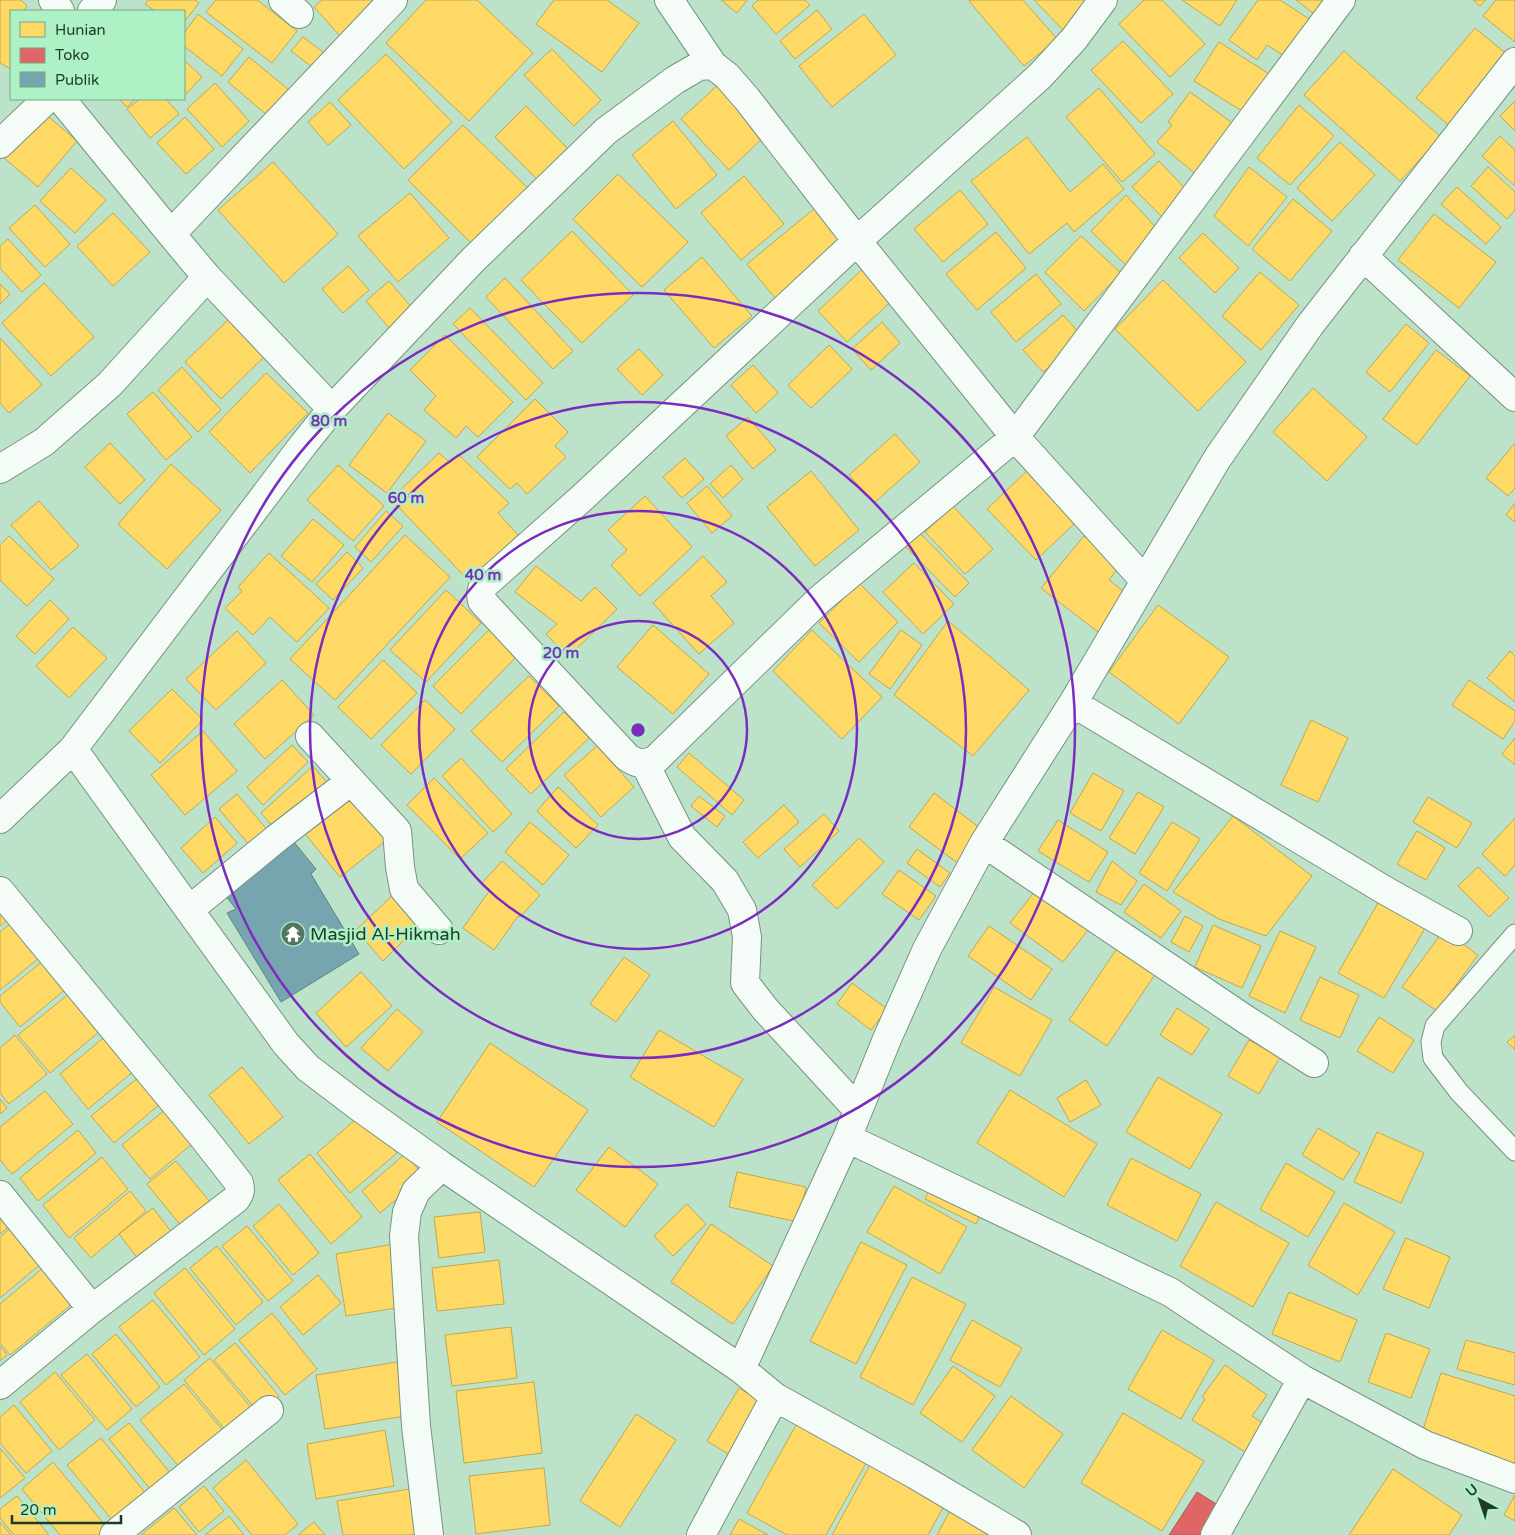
<svg xmlns="http://www.w3.org/2000/svg" width="1515" height="1535" viewBox="0 0 1515 1535" font-family="'Varela Round',sans-serif">
  <style>
    .homes { fill: #ffd966; stroke: #bca954 }
    .shops { fill: #e06666; stroke: #a65954 }
    .public { fill: #76a5af; stroke: #5c8587 }
    .lines { fill: none; stroke-linecap: round; stroke-linejoin: round }
    .service-casing { stroke: #769381; stroke-width: 21 }
    .minor-casing { stroke: #769381; stroke-width: 30 }
    .service { stroke: #f5fbf7; stroke-width: 19 }
    .minor { stroke: #f5fbf7; stroke-width: 28 }
    .ring { fill: none; stroke: #7b2cbf; stroke-width: 2.5 }
    .labels { text-anchor: middle; stroke-width: 5; stroke-linejoin: round; paint-order: stroke }
    .poi-label { font-size: 18px; fill: #1f3a29; stroke: #aef1c5; text-anchor: start }
    .centre { fill: #7b2cbf; stroke: #aef1c5; stroke-width: 2.5 }
    .ring-label { font-size: 15px; text-anchor: middle; font-weight: bold; fill: #7b2cbf; stroke: #aef1c5; stroke-width: 5; stroke-linejoin: round; paint-order: stroke }
  </style>
  <rect width="100%" height="100%" fill="#bde2ca"/>
  <path class="homes" d="M0,0H21L27,6L23,11H11V69L0,63Z
    M148,0H195L199,3L184,22V11H155L145,4Z
    M216,0H257L297,31L272,63L206,12Z
    M322,0H383L341,37L314,7Z
    M426,0H477L533,53L469,121L386,43Z
    M554,0H607L639,23L602,72L536,24Z
    M721,0H747L737,13Z
    M758,0H805L810,5L776,34L752,6Z
    M970,0H1023L1057,39L1024,66L969,1Z
    M1034,0H1090L1066,33Z
    M1144,0H1162L1205,44L1170,77L1119,24Z
    M1182,0H1237L1220,26Z
    M1258,0H1280L1314,22L1289,59L1267,45L1257,60L1229,40Z
    M1296,0H1330L1317,16Z
    M1473,0H1486L1480,6Z
    M1496,0H1515V42L1483,16Z
    M817,10L832,29L795,59L780,41Z
    M198,14L243,49L222,76L184,46V33Z
    M864,14L896,55L832,107L799,66Z
    M1475,28L1509,56L1450,126L1416,98Z
    M303,37L327,55L316,70L291,51Z
    M1123,41L1173,94L1141,123L1091,70Z
    M1219,42L1274,77L1250,116L1194,81Z
    M552,49L601,100L574,126L524,75Z
    M1344,51L1441,137L1400,181L1304,95Z
    M386,54L452,122L404,169L338,100Z
    M249,57L289,90L267,115L228,82Z
    M184,60L202,77L184,96Z
    M215,83L249,121L222,147L187,109Z
    M720,83L767,134L729,170L681,119Z
    M1099,88L1155,154L1122,182L1066,117Z
    M1190,92L1235,125L1197,175L1157,142L1172,125L1168,122Z
    M119,99H135L127,107Z
    M140,99H166L179,114L150,138L127,109Z
    M1515,101V131L1500,116Z
    M330,102L351,125L328,145L308,122Z
    M1299,105L1334,136L1290,185L1257,158Z
    M526,106L570,151L539,181L495,137Z
    M42,111L77,141L38,187L3,157Z
    M185,117L214,149L186,174L157,143Z
    M673,121L717,175L676,209L632,155Z
    M463,125L536,196L480,252L408,180Z
    M1500,136L1515,150V186L1482,156Z
    M1027,137L1070,192L1103,164L1124,189L1074,232L1067,223L1029,254L971,181Z
    M1340,142L1375,175L1332,221L1297,188Z
    M1159,161L1192,196L1166,221L1132,187Z
    M273,162L338,234L284,283L218,210Z
    M1249,167L1287,197L1248,246L1214,216Z
    M1488,167L1515,192V210L1507,219L1471,186Z
    M71,168L106,200L75,233L40,201Z
    M618,174L688,242L642,287L573,219Z
    M744,176L784,224L741,260L701,213Z
    M1457,187L1501,227L1486,244L1441,204Z
    M960,190L988,224L943,262L914,229Z
    M410,193L449,238L398,282L358,236Z
    M1126,195L1159,231L1132,271L1091,231Z
    M1293,199L1332,231L1290,281L1252,249Z
    M35,205L70,244L45,267L9,228Z
    M815,208L844,243L776,299L747,264Z
    M113,213L150,252L113,286L77,246Z
    M1434,214L1496,262L1459,308L1398,260Z
    M572,231L633,295L582,343L521,280Z
    M996,232L1026,268L977,310L946,274Z
    M1203,233L1239,268L1215,293L1179,258Z
    M1081,236L1121,273L1084,311L1045,272Z
    M8,239L41,275L22,292L0,268V246Z
    M702,257L752,316L714,348L664,290Z
    M868,264L897,296L847,342L818,311Z
    M348,266L369,290L343,313L322,289Z
    M1260,272L1299,305L1261,350L1222,316Z
    M1036,274L1061,304L1016,342L991,312Z
    M505,278L573,351L553,369L486,297Z
    M1163,280L1246,362L1198,411L1115,329Z
    M389,281L413,309L390,329L366,301Z
    M44,283L94,337L51,376L2,323Z
    M0,284L10,294L0,304Z
    M470,308L543,383L526,400L453,324Z
    M1063,315L1083,337L1043,372L1023,350Z
    M232,316L268,353L221,399L185,362Z
    M882,322L900,343L871,370L852,349Z
    M1406,324L1429,343L1390,392L1366,372Z
    M445,335L513,402L478,437L466,426L456,438L424,410L436,396L410,370Z
    M0,338L42,385L9,413L0,403Z
    M829,345L852,369L811,408L788,385Z
    M639,349L663,375L642,395L617,369Z
    M1436,350L1470,376L1417,445L1383,419Z
    M753,365L778,393L756,413L731,385Z
    M182,367L221,410L198,432L158,390Z
    M266,373L308,413L250,473L209,432Z
    M1313,388L1367,437L1327,481L1273,432Z
    M153,392L192,437L166,460L127,414Z
    M535,399L568,432L555,446L566,457L527,494L517,483L510,489L477,457Z
    M388,413L426,441L387,493L349,465Z
    M748,417L776,450L753,469L726,436Z
    M895,434L920,462L874,503L849,475Z
    M110,443L145,480L120,504L85,467Z
    M1515,443V488L1508,496L1486,478Z
    M439,453L450,463L458,454L509,503L498,513L518,535L469,581L391,499Z
    M685,458L704,479L682,498L663,477Z
    M171,464L221,510L167,569L118,524Z
    M338,465L384,506L353,541L307,500Z
    M731,465L743,479L723,498L710,484Z
    M1029,469L1078,520L1036,560L987,509Z
    M811,471L859,530L815,566L767,507Z
    M707,486L732,516L712,533L687,503Z
    M645,496L692,547L640,596L611,565L627,550L608,530Z
    M39,501L79,546L51,570L11,525Z
    M1515,503V522L1506,515Z
    M953,506L993,549L965,574L925,532Z
    M386,511L403,526L371,562L355,547Z
    M313,519L344,545L312,582L281,556Z
    M920,533L969,583L955,597L906,547Z
    M405,535L450,577L335,700L290,659Z
    M9,536L54,579L27,606L0,580V545Z
    M1084,536L1120,565L1109,580L1128,595L1098,632L1041,588Z
    M347,552L363,568L333,600L316,584Z
    M269,553L329,608L297,642L270,617L253,635L225,608L242,591L238,587Z
    M703,556L727,582L711,596L734,623L699,654L653,603Z
    M914,563L954,604L923,634L883,592Z
    M536,566L581,601L595,587L617,609L568,657L546,634L557,624L515,592Z
    M859,583L898,622L859,662L819,623Z
    M446,590L481,623L426,682L390,650Z
    M50,600L69,619L35,654L16,636Z
    M1158,605L1229,657L1179,724L1109,672Z
    M948,621L1029,690L973,756L894,695Z
    M653,625L709,674L673,714L617,667Z
    M73,627L107,658L69,698L36,666Z
    M489,630L516,657L461,714L433,686Z
    M812,630L882,697L842,739L773,671Z
    M901,630L922,645L890,689L869,674Z
    M237,631L266,663L216,710L186,679Z
    M1510,651L1515,656V702L1487,678Z
    M383,660L417,693L371,739L338,707Z
    M529,676L559,706L502,762L471,731Z
    M282,680L314,715L265,759L234,724Z
    M1469,680L1515,711V721L1503,739L1452,705Z
    M172,689L203,720L160,763L129,731Z
    M425,700L455,729L411,774L381,745Z
    M564,712L589,738L531,794L506,769Z
    M1311,720L1348,738L1318,802L1281,785Z
    M203,731L237,771L185,815L151,775Z
    M1515,738V765L1502,754Z
    M292,745L308,762L263,805L247,787Z
    M597,746L634,787L601,817L564,775Z
    M689,753L744,800L732,815L677,767Z
    M461,758L512,814L493,832L442,776Z
    M313,766L329,785L278,832L261,813Z
    M1093,773L1124,791L1101,831L1070,813Z
    M434,778L488,833L460,859L407,805Z
    M558,787L598,825L576,848L537,811Z
    M350,792L388,839L340,877L302,830Z
    M1138,792L1164,807L1135,854L1109,838Z
    M934,793L984,831L959,864L909,827Z
    M237,794L269,832L251,847L219,809Z
    M699,796L725,816L717,827L691,806Z
    M1428,797L1472,823L1457,848L1413,822Z
    M784,805L799,822L758,858L743,842Z
    M824,814L839,831L800,867L784,849Z
    M1233,816L1312,876L1266,936L1219,919L1173,892Z
    M215,817L237,843L203,873L181,848Z
    M1515,818V865L1505,876L1482,854Z
    M1058,820L1108,852L1089,882L1038,851Z
    M530,822L569,855L543,885L505,852Z
    M1172,822L1200,839L1167,891L1139,873Z
    M1417,831L1445,848L1426,880L1397,864Z
    M859,838L884,862L837,909L812,885Z
    M917,849L950,873L940,887L907,863Z
    M502,861L540,895L520,917L518,916L494,950L463,928L490,890L482,883Z
    M1112,861L1137,881L1121,905L1096,892Z
    M1478,867L1509,898L1489,917L1458,886Z
    M899,870L936,896L919,920L882,894Z
    M1144,884L1181,911L1161,938L1124,912Z
    M1035,891L1088,930L1063,962L1010,923Z
    M392,896L419,925L383,961L356,930Z
    M1382,896L1428,923L1384,998L1338,973Z
    M0,907L9,918L0,926Z
    M1185,916L1203,926L1189,952L1171,942Z
    M11,923L40,957L0,990V932Z
    M1213,925L1261,946L1242,988L1195,967Z
    M989,926L1052,969L1031,1000L968,956Z
    M1444,930L1478,955L1437,1011L1402,987Z
    M1280,931L1316,947L1285,1013L1249,996Z
    M1122,941L1160,967L1107,1046L1069,1020Z
    M624,957L650,975L616,1022L590,1004Z
    M44,960L67,988L20,1027L0,1002V996Z
    M361,972L392,1006L346,1047L316,1013Z
    M1320,977L1359,995L1340,1038L1300,1020Z
    M852,983L887,1009L871,1030L837,1004Z
    M994,987L1052,1020L1020,1076L961,1043Z
    M70,993L101,1030L50,1073L18,1035Z
    M1177,1008L1209,1029L1192,1055L1160,1035Z
    M397,1009L423,1032L388,1071L361,1048Z
    M1379,1017L1414,1040L1393,1073L1357,1051Z
    M659,1030L743,1079L714,1127L630,1077Z
    M15,1035L47,1074L9,1104L0,1093V1048Z
    M107,1035L135,1070L88,1109L60,1074Z
    M1515,1035V1050L1507,1042Z
    M1249,1040L1280,1057L1259,1094L1228,1076Z
    M490,1043L588,1110L534,1187L437,1122Z
    M242,1067L283,1117L249,1144L209,1095Z
    M139,1077L161,1103L114,1143L91,1116Z
    M1158,1077L1222,1114L1190,1169L1126,1132Z
    M1086,1080L1101,1105L1070,1122L1057,1098Z
    M1010,1090L1097,1144L1064,1197L977,1143Z
    M45,1091L73,1124L12,1174L0,1160V1127Z
    M0,1099L7,1108L0,1114Z
    M165,1110L193,1143L150,1179L122,1145Z
    M363,1113L397,1153L350,1193L317,1153Z
    M1318,1128L1360,1153L1343,1180L1302,1155Z
    M78,1130L96,1153L38,1201L20,1178Z
    M1377,1132L1424,1153L1401,1203L1354,1182Z
    M609,1147L658,1184L625,1227L576,1190Z
    M310,1154L362,1217L331,1244L278,1180Z
    M405,1154L424,1176L380,1213L362,1191Z
    M102,1157L128,1189L69,1238L43,1205Z
    M1131,1158L1201,1194L1177,1241L1107,1205Z
    M176,1161L215,1208L186,1232L147,1184Z
    M1286,1163L1335,1192L1308,1237L1260,1209Z
    M737,1172L806,1187L798,1222L729,1207Z
    M932,1185L983,1210L976,1224L925,1199Z
    M894,1186L967,1227L940,1274L867,1232Z
    M130,1191L146,1211L91,1258L74,1238Z
    M0,1201L17,1220L0,1234Z
    M1216,1202L1289,1243L1253,1307L1180,1266Z
    M1344,1203L1395,1232L1358,1295L1308,1265Z
    M279,1204L319,1253L293,1275L253,1226Z
    M687,1204L706,1224L673,1256L654,1236Z
    M153,1208L173,1234L139,1260L119,1234Z
    M480,1212L485,1252L439,1258L434,1217Z
    M711,1224L773,1266L733,1324L671,1282Z
    M13,1226L43,1262L0,1298V1237Z
    M247,1226L293,1281L268,1301L222,1246Z
    M1406,1238L1450,1257L1429,1308L1383,1289Z
    M861,1242L907,1265L856,1364L810,1341Z
    M394,1244L403,1307L346,1316L336,1254Z
    M217,1246L263,1302L236,1325L190,1268Z
    M499,1260L504,1304L437,1311L432,1268Z
    M49,1263L79,1298L10,1355L0,1343V1304Z
    M185,1268L235,1329L204,1355L154,1293Z
    M318,1275L341,1303L303,1335L280,1307Z
    M912,1277L966,1304L913,1405L860,1377Z
    M1289,1292L1357,1320L1340,1362L1272,1334Z
    M153,1300L200,1357L166,1385L119,1327Z
    M272,1313L317,1369L285,1395L239,1340Z
    M972,1320L1022,1348L1000,1387L950,1360Z
    M511,1327L517,1378L452,1386L445,1335Z
    M1162,1330L1214,1360L1181,1419L1128,1389Z
    M1386,1333L1430,1349L1411,1398L1368,1382Z
    M116,1334L160,1387L136,1407L92,1354Z
    M1466,1340L1515,1353V1385L1457,1369Z
    M235,1343L279,1396L259,1413L214,1360Z
    M0,1346L7,1355L0,1361Z
    M87,1354L132,1409L107,1430L61,1375Z
    M210,1358L257,1415L231,1437L184,1380Z
    M397,1362L405,1416L325,1429L316,1375Z
    M1225,1365L1267,1395L1252,1416L1266,1425L1249,1454L1192,1420L1205,1399L1202,1397Z
    M953,1366L995,1396L962,1442L920,1413Z
    M55,1372L95,1420L59,1450L20,1402Z
    M1441,1373L1515,1396V1465L1422,1433Z
    M534,1382L542,1453L464,1463L456,1391Z
    M184,1384L229,1438L185,1474L140,1420Z
    M739,1388L765,1404L733,1457L707,1441Z
    M1011,1396L1063,1434L1024,1488L972,1450Z
    M14,1405L52,1451L26,1473L0,1443V1417Z
    M1123,1413L1204,1461L1162,1531L1081,1483Z
    M636,1414L676,1440L620,1527L580,1501Z
    M800,1418L870,1456L826,1535H787L747,1513Z
    M129,1423L176,1480L156,1496L109,1439Z
    M385,1430L394,1486L316,1499L307,1444Z
    M101,1438L151,1500L118,1527L67,1465Z
    M0,1448L25,1478L0,1498Z
    M246,1460L298,1524L285,1535H252L213,1488Z
    M53,1462L109,1530L104,1535H60L22,1489Z
    M871,1463L945,1504L928,1535H832Z
    M544,1468L550,1525L476,1534L469,1476Z
    M1393,1469L1462,1515L1449,1535H1349Z
    M204,1486L224,1511L199,1532L179,1507Z
    M415,1488L422,1533L409,1535H343L337,1501Z
    M1515,1495V1521L1504,1515Z
    M17,1496L49,1535H14L0,1518V1509Z
    M953,1505L1008,1535H937Z
    M174,1508L197,1535H141Z
    M229,1516L244,1535H205Z
    M739,1519L768,1535H730Z
    M0,1522L11,1535H0Z
    M314,1522L325,1535H298Z"/>
  <path class="shops" d="M1197,1492L1226,1510L1210,1535H1169Z"/>
  <path class="public" d="M289,836L316,869L311,874L359,954L281,1002L227,913L236,909L221,890Z"/>
  <g class="lines">
    <defs>
      <path id="service" d="M1515,934L1435,1026L1431,1042L1433,1058L1459,1092L1515,1151"/>
      <path id="minor" d="M53,0L60,11
        M283,0L299,14
        M669,0L713,65
        M92,11L102,0
        M61,99L171,234L207,277L332,409L303,445L73,749L286,1044L308,1068L358,1106L442,1166L741,1369L775,1397L914,1474L1017,1535
        M0,144L47,99
        M171,234L393,0
        M1363,256L1515,397
        M332,409L473,260L606,131L675,80L699,66L713,65L727,76L747,99L857,241L1015,437L820,599L655,760C643,765 637,764 627,757L482,601L481,594L483,586L583,497L857,241L1040,76L1074,39L1103,0
        M0,469L44,442L110,384L207,277
        M1145,581L1015,437L1341,0
        M1073,703L1386,891L1458,931
        M310,736L397,831L400,867L404,889L439,930
        M645,764L682,837L725,881L742,910L747,937L745,983L765,1009L858,1110
        M0,819L73,749
        M984,843L1245,1019L1314,1063
        M0,891L203,1137L239,1183C241,1190 240,1193 236,1199L92,1309L0,1385
        M189,910L277,838L351,781
        M847,1138L1170,1292L1302,1379L1425,1445L1515,1479
        M0,1195L92,1309
        M741,1369L847,1138L887,1039L927,949L984,843L1073,703L1217,459L1310,325L1515,62
        M114,1535L269,1410
        M429,1535L416,1426L404,1236L407,1212L416,1191L442,1166
        M701,1535L775,1397
        M1215,1535L1302,1379"/>
    </defs>
    <use href="#service" class="service-casing"/>
    <use href="#minor" class="minor-casing"/>
    <use href="#service" class="service"/>
    <use href="#minor" class="minor"/>
  </g>
  <g class="ring">
    <circle cx="638" cy="730" r="109"/>
    <circle cx="638" cy="730" r="219"/>
    <circle cx="638" cy="730" r="328"/>
    <circle cx="638" cy="730" r="437"/>
  </g>
  <defs>
    <symbol id="temple-disc" viewBox="-11 -11 22 22"><circle r="9.5" fill="#567561" stroke="#aef1c5"/><path d="M0-6L5-2H3V0L6.5 2.5H4V6H1.5V3h-3V6H-4V2.5H-6.5L-3 0V-2H-5Z" fill="#fff"/></symbol>
  </defs>
  <g fill-rule="evenodd">
    <use href="#temple-disc" x="279" y="920" width="28" height="28"/>
  </g>
  <g class="labels">
    <g class="poi-label">
      <text x="310" y="940">Masjid Al-Hikmah</text>
    </g>
  </g>
  <circle cx="638" cy="730" r="8" class="centre"/>
  <g class="ring-label">
    <text x="329" y="426">80 m</text>
    <text x="406" y="503">60 m</text>
    <text x="483" y="580">40 m</text>
    <text x="561" y="658">20 m</text>
  </g>
  <rect x="10" y="10" width="175" height="90" fill="#aef1c5" stroke="#75a887"/>
  <rect x="20" y="22" width="25" height="15" fill="#ffd966" stroke="#75a887"/>
  <text x="55" y="35" font-size="15" fill="#1f3a29">Hunian</text>
  <rect x="20" y="48" width="25" height="15" fill="#e06666" stroke="#75a887"/>
  <text x="55" y="60" font-size="15" fill="#1f3a29">Toko</text>
  <rect x="20" y="72" width="25" height="15" fill="#76a5af" stroke="#75a887"/>
  <text x="55" y="85" font-size="15" fill="#1f3a29">Publik</text>
  <g transform="translate(1480 1500) rotate(320)" stroke="#aef1c5" stroke-width="4" paint-order="stroke">
  <path d="M0-4L9 19L0 12L-9 19Z" fill="#1f3a29"/>
  <text y="-8" font-size="14" font-weight="bold" text-anchor="middle" fill="#1f3a29">U</text>
  </g>
  <path d="M12 1515v8h109v-8" fill="none" stroke="#1f3a29" stroke-width="2.5"/>
  <text x="20" y="1515" font-size="15" fill="#1f3a29" stroke="#aef1c5" stroke-width="4" paint-order="stroke">20 m</text>
</svg>
